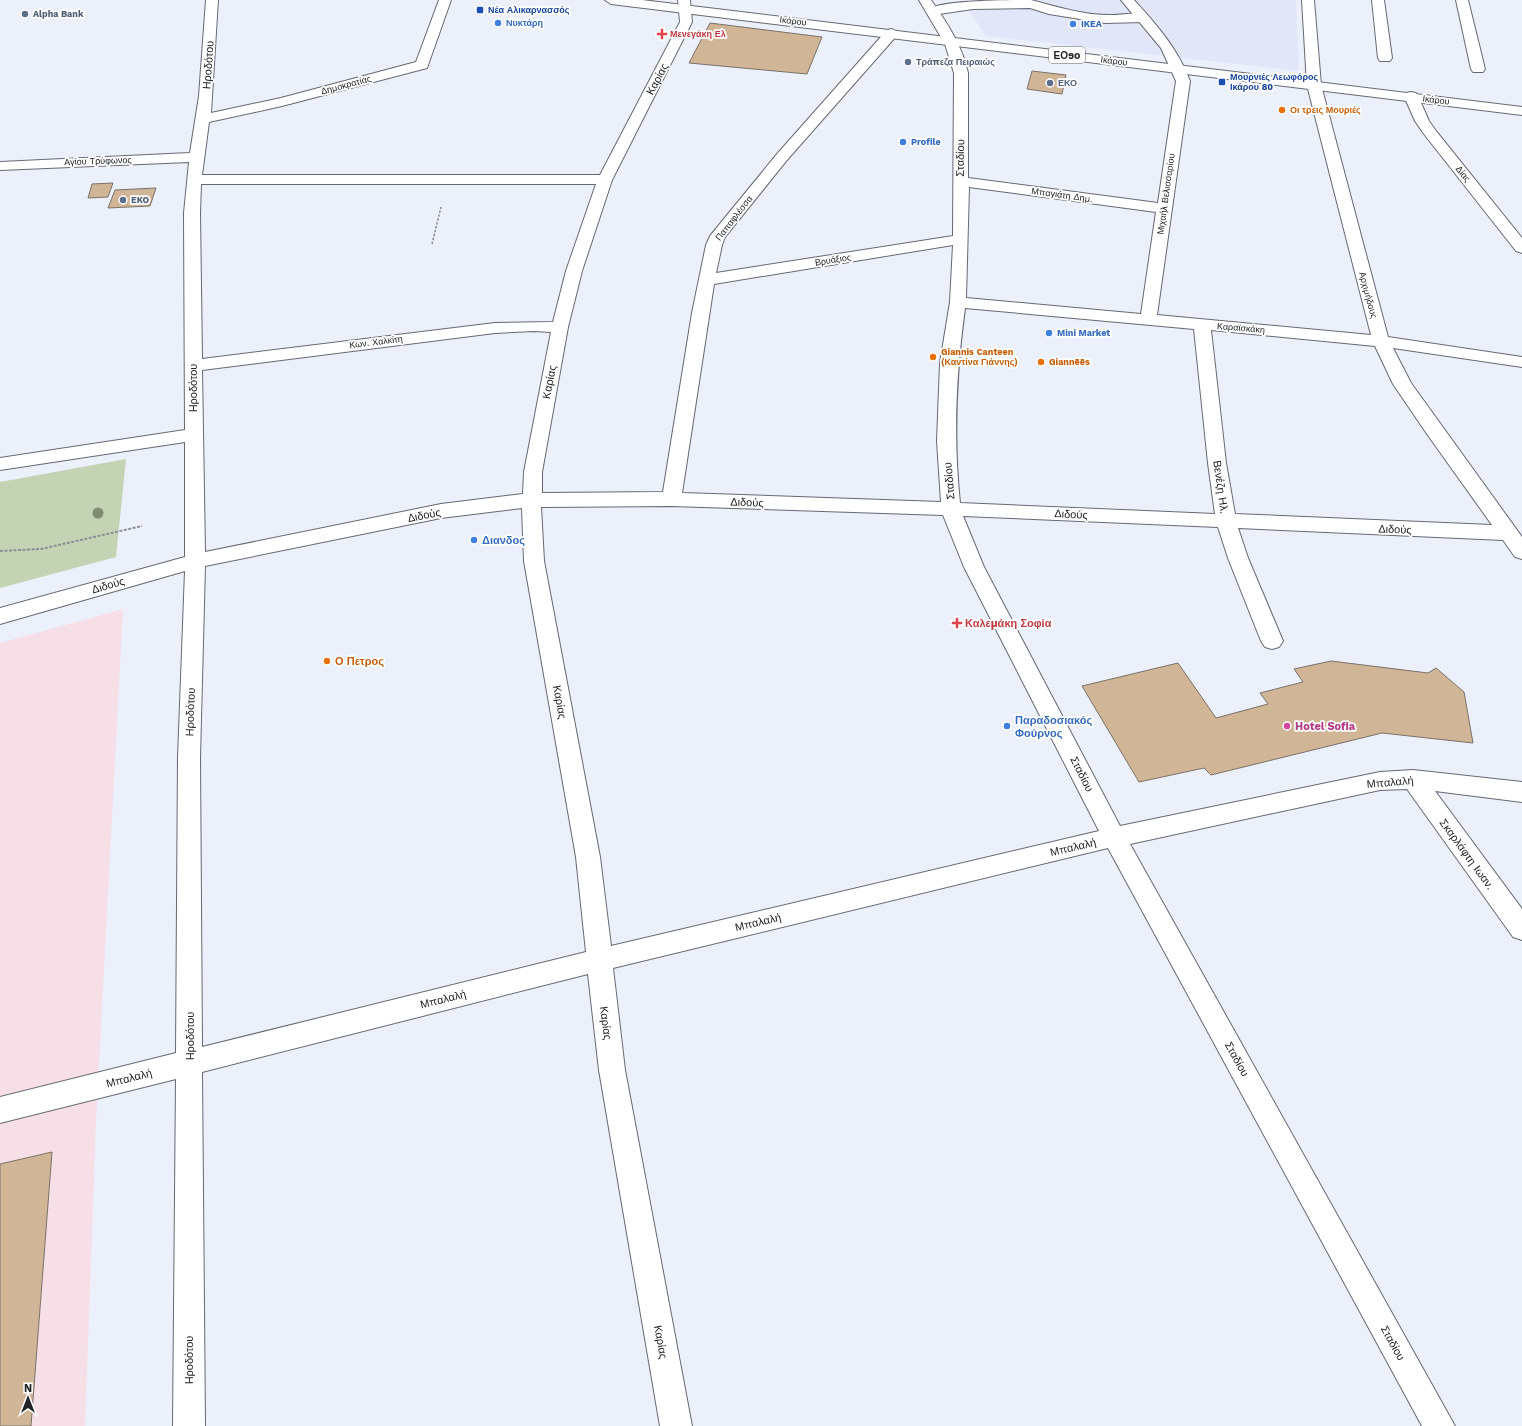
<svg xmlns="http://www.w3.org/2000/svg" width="1522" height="1426" viewBox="0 0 1522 1426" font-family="'Work Sans',sans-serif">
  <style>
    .commercial { fill: #f7dfe8 }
    .built { fill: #e1e7f9 }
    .green { fill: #c4d3b4 }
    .building { fill: #d1b597; stroke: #79726a }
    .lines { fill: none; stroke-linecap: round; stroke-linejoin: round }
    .lane-casing { stroke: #666972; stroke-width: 2 }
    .street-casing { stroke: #666972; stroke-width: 2 }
    .primary-casing { stroke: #666972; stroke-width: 2 }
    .path-far1 { stroke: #8a8d94; stroke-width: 1.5; stroke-dasharray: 2.5 1.5; stroke-linecap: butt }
    .path { stroke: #8a8d94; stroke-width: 2; stroke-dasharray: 3 1.5; stroke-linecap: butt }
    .lane { fill: #fff; fill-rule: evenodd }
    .street { fill: #fff; fill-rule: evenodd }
    .primary { fill: #fff; fill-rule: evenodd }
    .tree { fill: #7f8c72 }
    .transit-dot { fill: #1a4fb4; stroke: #fff; stroke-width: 1.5 }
    .service-dot { fill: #5c6f8a; stroke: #fff; stroke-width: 1.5 }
    .shop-dot { fill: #3f7fe0; stroke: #fff; stroke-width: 1.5 }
    .health-dot { fill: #e0444e; stroke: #fff; stroke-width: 1.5 }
    .food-dot { fill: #e8710a; stroke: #fff; stroke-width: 1.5 }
    .hotel-dot { fill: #d1479c; stroke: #fff; stroke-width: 1.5 }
    .labels { text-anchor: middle; stroke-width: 3.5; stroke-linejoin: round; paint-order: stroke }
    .far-transit-label { font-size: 9px; font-weight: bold; fill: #164399; stroke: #fff; text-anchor: start }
    .far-service-label { font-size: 9px; font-weight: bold; fill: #4e5e75; stroke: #fff; text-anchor: start }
    .far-street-label { font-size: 9px; fill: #212226; stroke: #fff }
    .far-shop-label { font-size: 9px; font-weight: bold; fill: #366cbe; stroke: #fff; text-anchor: start }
    .far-health-label { font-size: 9px; font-weight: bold; fill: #be3a42; stroke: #fff; text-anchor: start }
    .far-food-label { font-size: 9px; font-weight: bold; fill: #c56008; stroke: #fff; text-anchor: start }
    .shield { fill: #fff; stroke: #646467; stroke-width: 1 }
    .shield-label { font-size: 10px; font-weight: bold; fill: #212226 }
    .street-label { font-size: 11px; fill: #212226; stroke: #fff }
    .shop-label { font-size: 11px; font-weight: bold; fill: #366cbe; stroke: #fff; text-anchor: start }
    .health-label { font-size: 11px; font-weight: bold; fill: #be3a42; stroke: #fff; text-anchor: start }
    .food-label { font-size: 11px; font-weight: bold; fill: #c56008; stroke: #fff; text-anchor: start }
    .hotel-label { font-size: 11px; font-weight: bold; fill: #b23c85; stroke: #fff; text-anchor: start }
  </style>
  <rect width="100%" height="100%" fill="#ecf0fa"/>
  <path class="commercial" d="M123,609L96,1122L85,1426H0V643Z"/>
  <path class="built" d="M962,0H1296L1299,71L986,36Z"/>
  <path class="green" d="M126,459L116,557L0,588V482Z"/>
  <path class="building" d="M710,23L822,37L807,74L689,63Z
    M1032,71L1066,75L1062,94L1027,89Z
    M113,183L108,197L88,198L92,184Z
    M156,188L150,206L108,208L115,190Z
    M1331,661L1428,673L1436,668L1464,692L1473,743L1382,733L1211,775L1204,768L1139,782L1082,686L1178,663L1216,718L1268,704L1260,693L1303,682L1294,669Z
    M52,1152L31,1426H0V1164Z"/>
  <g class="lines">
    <defs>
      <path id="lane" d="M1031,0C1058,7 1086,16 1114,15C1123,15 1145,10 1150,18L1144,22L1105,23L1049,14L1030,8L973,9L932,15L926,11C933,0 1015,0 1031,0Z
        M1372,0H1384L1392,58L1390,61H1380L1378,58Z
        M1456,0H1468L1485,69L1483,72H1473L1471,69Z"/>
      <path id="street" d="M206,0H218L211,113L281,98L416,62L439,0H451L427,68L282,106L209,122L202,175H600L680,22L678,0H690L692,22L612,180L582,271L568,327L542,472V493L663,492L692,313L706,245L710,236L777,154L887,30L892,29L899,33L787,160L725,237L722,245L716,273L953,236L954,73L945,44L919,0H931C947,23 962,45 968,73V178L1158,203L1176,81L1161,48L1121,0H1134C1157,25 1178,49 1190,81L1157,315L1371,335L1307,85L1302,0H1314L1321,85L1388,337L1522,357V367L1393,348L1411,383L1522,537V559L1515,557L1503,540L1238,528L1248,558L1283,641L1279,647L1272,649L1265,647L1261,641L1228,558L1218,527L963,516L984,567L1120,826L1380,772L1413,770L1522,782V802L1435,791L1522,909V940L1513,937L1407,789L1380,790L1130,844L1455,1426H1422L1108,848L613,968L625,1070L692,1426H660L599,1070L588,974L202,1072L205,1426H173L176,1079L0,1123V1097L176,1053L178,757L185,571L0,624V608L185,557V442L0,470V458L185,430L184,213L189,162L0,170V162L190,153L199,96ZM201,184H596L566,271L553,322L495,323L202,359L200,213ZM969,187L1156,212L1141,314L966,298ZM953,245L950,302L940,363L937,441L941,502L682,493L714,284ZM965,308L1194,329L1208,463L1215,514L960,503C953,436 956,374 965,308ZM1211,330L1375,346L1393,384L1427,434L1492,525L1235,514L1226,463ZM534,331L551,332L524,472L523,494L441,504L205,552L202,370L495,333ZM672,506L943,515L964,567L1099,831L611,946L600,857L544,561L541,507ZM522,508L524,561L576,857L586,952L202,1047L200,757L205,566L441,518Z
        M1411,92L1416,93L1418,96L1429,121L1436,131L1522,238V253L1516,251L1424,134L1415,121L1404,96L1406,93Z"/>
      <path id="primary" d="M605,0H642L1522,107V115L611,4Z"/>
    </defs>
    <use href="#lane" class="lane-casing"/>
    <use href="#street" class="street-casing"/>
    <use href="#primary" class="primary-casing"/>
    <path class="path-far1" d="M432,244L441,207"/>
    <path class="path" d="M0,551L41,549L142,526"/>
    <use href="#lane" class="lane"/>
    <use href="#street" class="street"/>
    <use href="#primary" class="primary"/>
  </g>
  <circle class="tree" cx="98" cy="513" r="5.5"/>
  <g class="transit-dot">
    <rect x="476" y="6" width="8" height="8" rx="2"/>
    <rect x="1218" y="78" width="8" height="8" rx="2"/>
  </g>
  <g class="service-dot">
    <circle cx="25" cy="14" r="4"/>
    <circle cx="908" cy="62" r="4"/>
    <circle cx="1050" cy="83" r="4"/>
    <circle cx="123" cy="200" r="4"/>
  </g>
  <g class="shop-dot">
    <circle cx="498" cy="23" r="4"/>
    <circle cx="1073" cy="24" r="4"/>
    <circle cx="903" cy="142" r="4"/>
    <circle cx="1049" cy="333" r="4"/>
    <circle cx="474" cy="540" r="4"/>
    <circle cx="1007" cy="726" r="4"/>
  </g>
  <g class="health-dot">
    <path d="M660 28h4v4h4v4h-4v4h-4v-4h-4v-4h4z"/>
    <path d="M955 617h4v4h4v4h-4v4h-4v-4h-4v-4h4z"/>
  </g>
  <g class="food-dot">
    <circle cx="1282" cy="110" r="4"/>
    <circle cx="933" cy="357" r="4"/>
    <circle cx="1041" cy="362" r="4"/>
    <circle cx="327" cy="661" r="4"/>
  </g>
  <circle class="hotel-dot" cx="1287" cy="726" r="4"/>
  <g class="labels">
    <g class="far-transit-label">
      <text x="488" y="13">Νέα Αλικαρνασσός</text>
      <text x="1230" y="80">Μουρνιές Λεωφόρος<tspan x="1230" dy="10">Ικάρου 80</tspan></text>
    </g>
    <g class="far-service-label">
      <text x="33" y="17">Alpha Bank</text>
      <text x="916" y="65">Τράπεζα Πειραιώς</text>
      <text x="1058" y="86">ΕΚΟ</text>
      <text x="131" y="203">EKO</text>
    </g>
    <g class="far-street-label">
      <text transform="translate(793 21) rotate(7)" y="3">Ικάρου</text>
      <text transform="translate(1114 61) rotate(7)" y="3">Ικάρου</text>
      <text transform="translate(346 85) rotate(-15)" y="3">Δημοκρατίας</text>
      <text transform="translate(1436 100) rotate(7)" y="3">Ικάρου</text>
      <text transform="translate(98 161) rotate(-2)" y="3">Αγίου Τρύφωνος</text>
      <text transform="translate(1463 174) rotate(51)" y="3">Δίας</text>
      <text transform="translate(1166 194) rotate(-82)" y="3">Μιχαήλ Βελισσαρίου</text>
      <text transform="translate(1062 195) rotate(8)" y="3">Μπαγιάτη Δημ.</text>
      <text transform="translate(734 218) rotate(-52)" y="3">Παπαφλέσσα</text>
      <text transform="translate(833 260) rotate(-9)" y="3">Βρυάξιος</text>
      <text transform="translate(1368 295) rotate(75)" y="3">Αρχιμήδους</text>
      <text transform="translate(1241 328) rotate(5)" y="3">Καραϊσκάκη</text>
      <text transform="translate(376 342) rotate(-7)" y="3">Κων. Χαλκίτη</text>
    </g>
    <g class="far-shop-label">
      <text x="506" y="26">Νυκτάρη</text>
      <text x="1081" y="27">IKEA</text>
      <text x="911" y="145">Profile</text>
      <text x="1057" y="336">Mini Market</text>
    </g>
    <g class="far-health-label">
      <text x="670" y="37">Μενεγάκη Ελ</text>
    </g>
    <g class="far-food-label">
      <text x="1290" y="113">Οι τρεις Μουριές</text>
      <text x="941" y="355">Giannis Canteen<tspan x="941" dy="10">(Καντίνα Γιάννης)</tspan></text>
      <text x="1049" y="365">Giannēēs</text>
    </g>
    <rect class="shield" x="1049" y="47" width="36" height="16" rx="3"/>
    <g class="shield-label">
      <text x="1067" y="59">ΕΟ90</text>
    </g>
    <g class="street-label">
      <text transform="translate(208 65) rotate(-86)" y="4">Ηροδότου</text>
      <text transform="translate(657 79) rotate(-62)" y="4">Καρίας</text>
      <text transform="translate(960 158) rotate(-89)" y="4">Σταδίου</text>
      <text transform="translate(549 382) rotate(-79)" y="4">Καρίας</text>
      <text transform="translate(193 388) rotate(-90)" y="4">Ηροδότου</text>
      <text transform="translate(949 481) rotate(-95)" y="4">Σταδίου</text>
      <text transform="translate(1221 487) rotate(82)" y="4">Βενέζη Ηλ.</text>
      <text transform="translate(747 502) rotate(2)" y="4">Διδούς</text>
      <text transform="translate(1071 514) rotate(3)" y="4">Διδούς</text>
      <text transform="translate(424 515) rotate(-11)" y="4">Διδούς</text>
      <text transform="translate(1395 529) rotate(2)" y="4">Διδούς</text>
      <text transform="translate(108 585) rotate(-16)" y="4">Διδούς</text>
      <text transform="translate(560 702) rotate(80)" y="4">Καρίας</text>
      <text transform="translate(190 712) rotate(-88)" y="4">Ηροδότου</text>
      <text transform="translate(1082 774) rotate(63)" y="4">Σταδίου</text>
      <text transform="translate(1390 782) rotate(-5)" y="4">Μπαλαλή</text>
      <text transform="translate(1073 847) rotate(-13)" y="4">Μπαλαλή</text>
      <text transform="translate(1467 854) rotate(54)" y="4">Σκαρλάφτη Ιωαν.</text>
      <text transform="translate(758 922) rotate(-13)" y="4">Μπαλαλή</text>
      <text transform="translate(443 999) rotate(-14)" y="4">Μπαλαλή</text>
      <text transform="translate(606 1023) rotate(83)" y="4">Καρίας</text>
      <text transform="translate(190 1036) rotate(-90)" y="4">Ηροδότου</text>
      <text transform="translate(1237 1059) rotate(61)" y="4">Σταδίου</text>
      <text transform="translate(129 1078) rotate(-14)" y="4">Μπαλαλή</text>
      <text transform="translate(661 1342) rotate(80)" y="4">Καρίας</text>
      <text transform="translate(1393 1343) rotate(61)" y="4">Σταδίου</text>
      <text transform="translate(189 1360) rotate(-90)" y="4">Ηροδότου</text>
    </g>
    <g class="shop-label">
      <text x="482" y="544">Διανδος</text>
      <text x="1015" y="724">Παραδοσιακός<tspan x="1015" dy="13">Φούρνος</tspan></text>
    </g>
    <g class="health-label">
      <text x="965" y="627">Καλεμάκη Σοφία</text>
    </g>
    <g class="food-label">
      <text x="335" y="665">Ο Πετρος</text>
    </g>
    <g class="hotel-label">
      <text x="1295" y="730">Hotel Sofia</text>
    </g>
  </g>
  <g transform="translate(28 1398)" stroke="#ffffff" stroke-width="3" paint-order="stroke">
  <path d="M0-3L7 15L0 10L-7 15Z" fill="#212226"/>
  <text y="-6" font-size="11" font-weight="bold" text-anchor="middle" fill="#212226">N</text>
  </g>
</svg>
